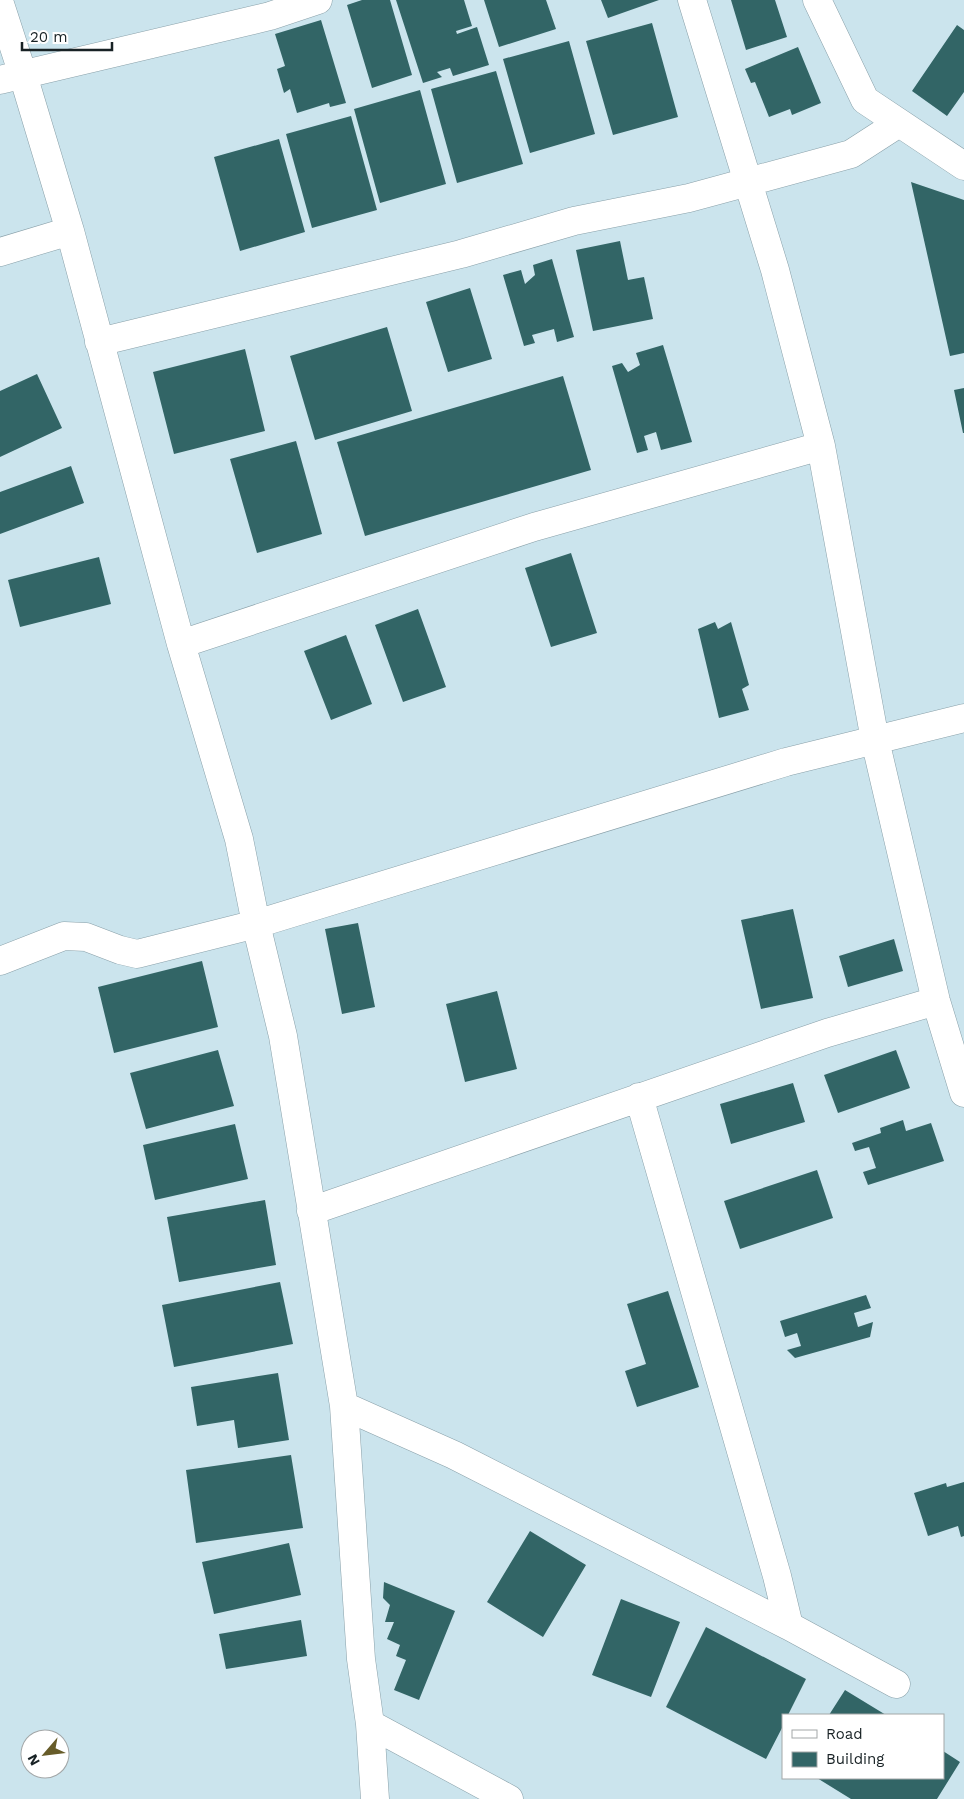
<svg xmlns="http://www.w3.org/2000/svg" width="964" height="1799" viewBox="0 0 964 1799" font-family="'Work Sans',sans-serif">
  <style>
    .building { fill: #326566 }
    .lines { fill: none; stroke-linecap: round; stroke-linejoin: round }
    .minor-casing { stroke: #89a0a9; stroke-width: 29 }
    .minor { stroke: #fff; stroke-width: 28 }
  </style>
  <rect width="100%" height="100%" fill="#cbe4ed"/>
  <path class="building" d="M362,0H390L412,75L372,88L347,5Z
    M396,0H464L472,26L456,31L457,34L477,27L489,65L453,76L450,68L437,72L442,77L423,83Z
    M484,0H546L556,29L499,47Z
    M601,0H659L608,18Z
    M731,0H775L787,37L746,50Z
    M321,20L346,103L330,107L329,103L297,113L290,89L284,93L277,69L285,66L275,34Z
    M652,23L678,117L613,135L586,41Z
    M957,25L964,30V92L947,116L912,91Z
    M569,41L595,134L530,153L503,59Z
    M798,47L821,103L792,115L790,109L769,117L755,82L751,83L745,69Z
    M496,71L523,164L457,183L431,89Z
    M420,90L446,184L380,203L354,109Z
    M351,116L377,210L312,228L286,134Z
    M279,139L305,232L240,251L214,157Z
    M911,182L964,200V353L950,356Z
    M620,241L628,280L644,277L653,319L593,331L576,250Z
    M552,259L574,337L557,342L554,329L532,335L535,343L524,346L503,275L521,270L525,284L535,275L533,265Z
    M470,288L492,359L448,372L426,302Z
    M387,327L412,411L315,440L290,356Z
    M663,345L692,442L661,450L656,432L644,436L648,450L637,453L612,366L622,363L628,372L640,365L636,353Z
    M245,349L265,431L174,454L153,372Z
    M37,374L62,428L0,457V391Z
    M563,376L591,470L365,536L337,442Z
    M964,388V433H963L954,390Z
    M296,441L322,534L257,553L230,459Z
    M71,466L84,503L0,534V492Z
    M571,553L597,633L551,647L525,568Z
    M99,557L111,604L20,627L8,580Z
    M418,609L446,687L403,702L375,625Z
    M715,622L718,629L731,622L749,685L742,689L749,710L719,718L698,629Z
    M346,635L372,704L331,720L304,651Z
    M793,909L813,998L761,1009L741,920Z
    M358,923L375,1007L342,1014L325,929Z
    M894,939L903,971L848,987L839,956Z
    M202,961L218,1027L114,1053L98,987Z
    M497,991L517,1069L465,1082L446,1004Z
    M218,1050L234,1106L146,1129L130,1073Z
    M896,1050L910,1088L838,1113L824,1075Z
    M793,1083L805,1122L731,1144L720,1104Z
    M903,1120L906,1131L931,1123L944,1161L868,1185L863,1172L876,1168L869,1147L855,1151L852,1143L881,1133L880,1128Z
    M235,1124L248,1179L155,1200L143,1145Z
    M817,1170L833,1218L740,1249L724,1201Z
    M265,1200L276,1265L179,1282L167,1217Z
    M280,1282L293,1344L174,1367L162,1305Z
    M668,1291L699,1387L637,1407L625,1371L646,1364L627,1304Z
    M866,1295L871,1308L854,1313L858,1327L873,1322L870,1337L795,1358L787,1350L801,1346L797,1333L785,1337L780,1321Z
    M278,1373L289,1440L238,1448L234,1420L197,1426L191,1387Z
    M291,1455L303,1528L196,1543L186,1470Z
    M964,1482V1536L961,1537L958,1526L928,1536L914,1493L946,1483L947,1487Z
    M530,1531L586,1565L543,1637L487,1602Z
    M289,1543L301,1595L214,1614L202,1562Z
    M384,1582L455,1611L419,1700L394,1690L406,1660L396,1656L400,1645L387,1639L394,1622H385L390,1605L383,1598Z
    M621,1599L680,1622L651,1697L592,1675Z
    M301,1620L307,1656L226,1669L219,1634Z
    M706,1627L806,1679L788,1715H783V1726L766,1759L666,1707Z
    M845,1690L886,1715H829Z
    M943,1751L960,1762L937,1799H851L817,1778H943Z"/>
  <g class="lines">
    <defs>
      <path id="minor" d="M692,0L775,270L821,446L875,740L936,1001L964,1093
        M817,0L865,100L964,166
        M0,4L23,75L70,231L181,644L239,839L256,924L283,1036L344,1406L361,1659L370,1724L375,1799
        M0,80L270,16L318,0
        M0,252L70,231
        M99,342L461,254L574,221L689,198L851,154L899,123
        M181,644L534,527L821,446
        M0,961L64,936L86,937L120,950L137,954L256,924L786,762L964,718
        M639,1097L777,1576L789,1626
        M311,1211L827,1033L936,1001
        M344,1406L454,1455L789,1626L896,1684
        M370,1724L509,1799"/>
    </defs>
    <use href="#minor" class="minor-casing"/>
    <use href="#minor" class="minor"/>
  </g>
  <rect x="782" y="1714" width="162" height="65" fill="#ffffff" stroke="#a3a7a8"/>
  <rect x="792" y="1730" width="25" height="8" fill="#ffffff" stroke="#a3a7a8"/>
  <text x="826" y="1739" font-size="15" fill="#182225">Road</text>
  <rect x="792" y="1752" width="25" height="15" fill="#326566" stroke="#a3a7a8"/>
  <text x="826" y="1764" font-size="15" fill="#182225">Building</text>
  <g transform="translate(45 1754) rotate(242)"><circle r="24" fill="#ffffff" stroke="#a3a7a8"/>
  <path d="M0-4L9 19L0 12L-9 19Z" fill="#675c29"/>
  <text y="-8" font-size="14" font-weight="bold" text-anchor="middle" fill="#182225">N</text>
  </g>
  <path d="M22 42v8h90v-8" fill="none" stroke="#182225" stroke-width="2.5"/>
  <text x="30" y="42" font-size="15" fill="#182225" stroke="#ffffff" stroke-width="4" paint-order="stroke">20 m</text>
</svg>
